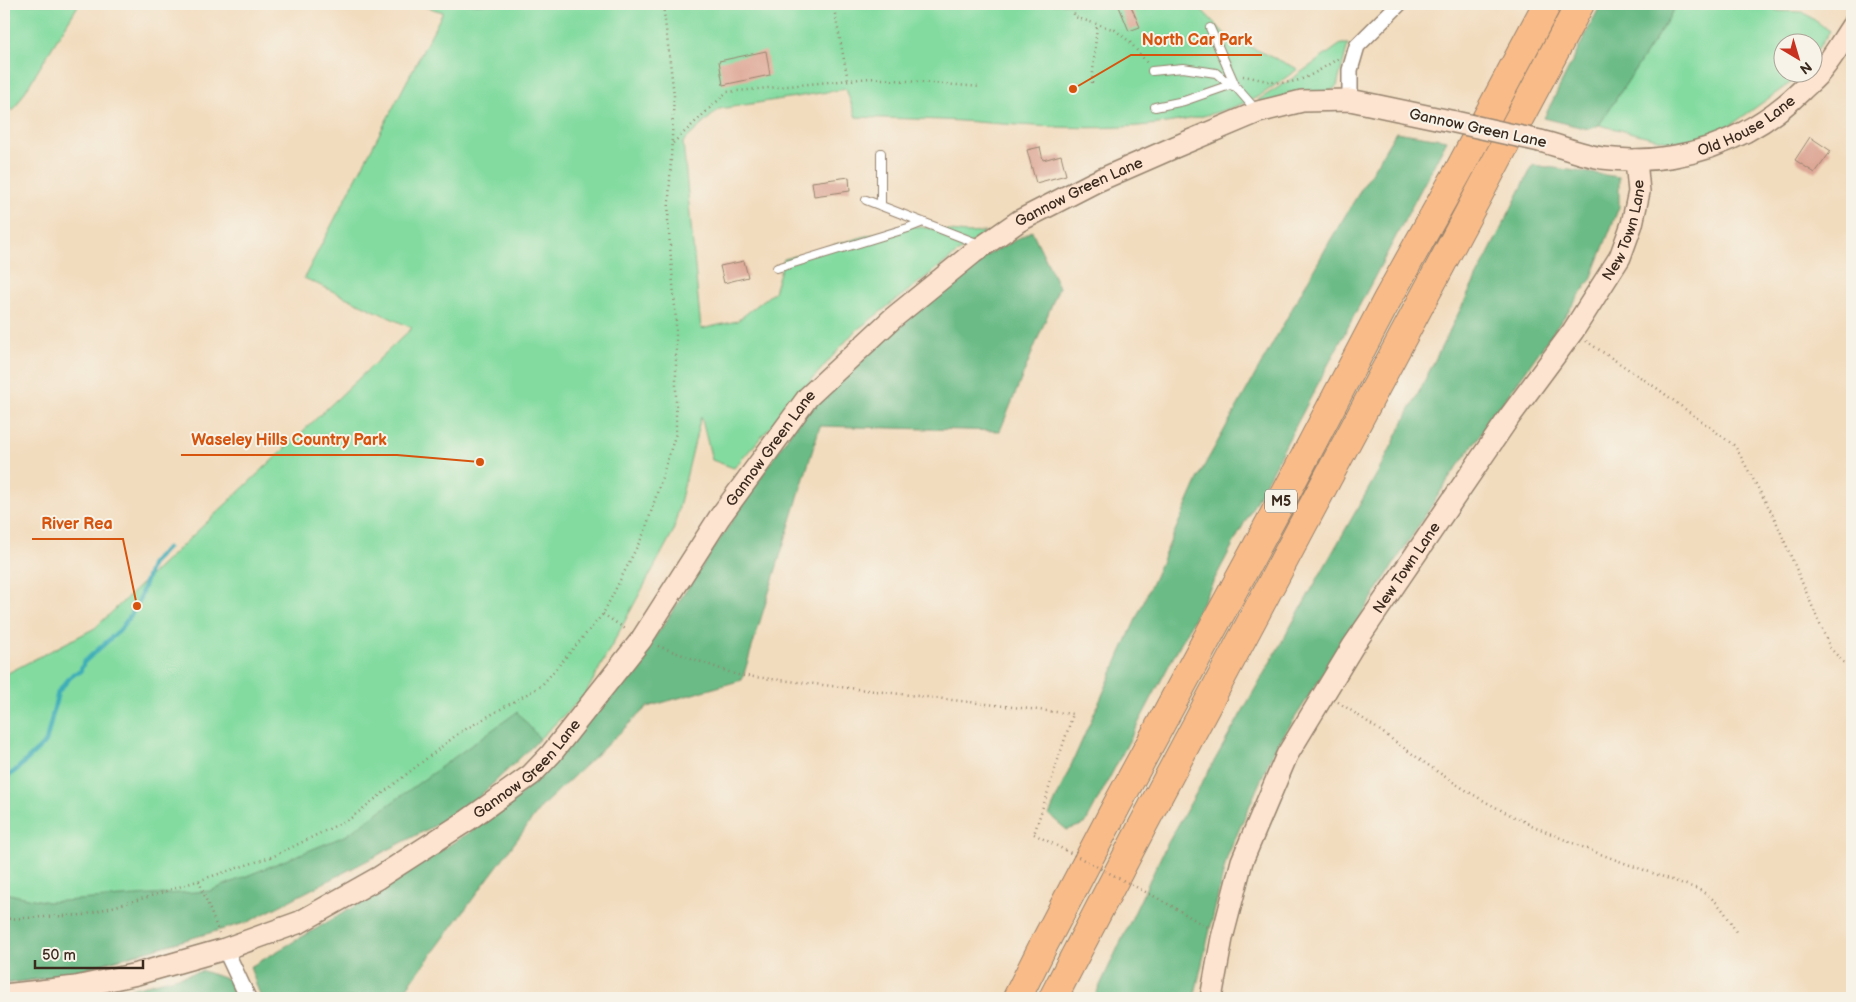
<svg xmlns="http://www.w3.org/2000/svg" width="1856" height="1002" viewBox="0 0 1856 1002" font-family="'Balsamiq Sans',sans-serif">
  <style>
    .green { fill: #83dba0; stroke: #5f825f }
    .forest { fill: #6abb86; stroke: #527252 }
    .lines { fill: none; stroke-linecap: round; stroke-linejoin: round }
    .stream { stroke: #3dadb8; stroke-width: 4.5 }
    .building { fill: #dea897 }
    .lane-casing { stroke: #96836e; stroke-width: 10 }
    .street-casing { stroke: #96836e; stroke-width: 18 }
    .secondary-casing { stroke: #96836e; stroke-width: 24 }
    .highway-casing { stroke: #96836e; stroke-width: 30 }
    .path { stroke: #96836e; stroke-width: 2.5; stroke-dasharray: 1 4; stroke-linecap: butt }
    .lane { stroke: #fff; stroke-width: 8 }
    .street { stroke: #fff; stroke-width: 15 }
    .secondary { stroke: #fde4d0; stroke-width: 21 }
    .highway { stroke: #f9bc89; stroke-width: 28 }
    .secondary-bridge-casing { stroke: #96836e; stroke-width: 24; stroke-linecap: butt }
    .path-bridge { stroke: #96836e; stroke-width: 2.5; stroke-dasharray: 1 4; stroke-linecap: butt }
    .secondary-bridge { stroke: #fde4d0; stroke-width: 21 }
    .labels { text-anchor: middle; stroke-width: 4; stroke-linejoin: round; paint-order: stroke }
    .shield { fill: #f7f3e8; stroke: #73665b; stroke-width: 1 }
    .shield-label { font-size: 14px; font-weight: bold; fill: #3b2a1e }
    .street-label { font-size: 15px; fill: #3b2a1e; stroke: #f7f3e8 }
    .leader { fill: none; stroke: #d7540e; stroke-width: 2 }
    .callout-dot { fill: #d7540e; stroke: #f7f3e8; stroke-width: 2 }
    .callout-label { font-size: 16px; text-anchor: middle; font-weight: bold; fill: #d7540e; stroke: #f7f3e8; stroke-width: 4; stroke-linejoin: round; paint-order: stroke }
  </style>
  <rect width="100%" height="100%" fill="#f7f3e8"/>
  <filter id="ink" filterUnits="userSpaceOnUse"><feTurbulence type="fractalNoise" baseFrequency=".02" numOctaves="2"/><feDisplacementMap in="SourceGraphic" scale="10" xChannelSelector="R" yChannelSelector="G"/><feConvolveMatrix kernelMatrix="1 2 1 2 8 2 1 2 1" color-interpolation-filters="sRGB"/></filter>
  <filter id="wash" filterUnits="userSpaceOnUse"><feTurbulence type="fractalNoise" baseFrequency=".0096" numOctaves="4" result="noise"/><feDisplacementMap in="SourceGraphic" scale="20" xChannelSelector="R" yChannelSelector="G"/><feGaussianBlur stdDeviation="1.12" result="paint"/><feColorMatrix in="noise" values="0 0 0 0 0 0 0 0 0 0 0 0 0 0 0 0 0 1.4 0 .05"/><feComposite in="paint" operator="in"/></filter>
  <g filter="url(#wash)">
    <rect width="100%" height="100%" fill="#f2dcbe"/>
    <path class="green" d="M4,4H79L13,111L4,105Z
      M416,4H1196L1227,36L1298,69C1283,79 1264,95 1247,102C1165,135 1075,129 989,123C944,119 900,119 856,117L846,89L719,109L683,142L701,329L737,321L774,292L784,259L905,225L966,233L985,232L854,332L734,468L712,460L701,416L673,532L585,695L465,810L242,923L59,977L4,984V675L95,628L412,328L304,278L443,12Z
      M1678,4H1762L1778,11L1803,12L1830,31L1814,54V42H1784V72L1800,73L1793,81L1714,137L1671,142L1599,125Z
      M1341,44H1348L1337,86L1328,93L1269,106L1258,100L1293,78Z"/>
    <path class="forest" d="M1601,4H1678L1599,125L1588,129L1544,118Z
      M1396,132L1447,140L1085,824L1067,830L1049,815L1203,468L1331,239Z
      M1533,165L1619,177V207L1591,279L1448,480L1273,752L1227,857L1194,998H1094L1165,848L1382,465Z
      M1032,231L1059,287L1000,431L820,426L742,680L647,707L542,806L399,998H261L250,967L362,902L508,807L563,753L660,630L804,412L971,264Z
      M517,712L540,739L465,810L248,922L62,975L4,984V893L48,902L210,891L347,835Z
      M203,971L230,980L234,998H93Z"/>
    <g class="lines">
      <path class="stream" d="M4,779L15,771L46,742L58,692L73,674L80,672L84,662L120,630L137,606L152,563L167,548"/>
    </g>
    <g id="blocks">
      <path class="building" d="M1118,4H1130L1140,27L1129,31Z
        M766,51L770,75L723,85L719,61Z
        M1810,137L1831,151L1815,173L1795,160Z
        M1040,147L1043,160L1061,155L1066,175L1036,183L1027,150Z
        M849,177L850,191L814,196L812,182Z
        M744,261L748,277L724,283L720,266Z"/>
    </g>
  </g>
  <g filter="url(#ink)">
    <use href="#blocks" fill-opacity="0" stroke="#96836e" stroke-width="1"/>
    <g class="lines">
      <defs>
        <path id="lane" d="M1210,28L1236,87
          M1152,71L1183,68L1216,73L1230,85L1236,87L1257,111
          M1155,107L1184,101L1230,85
          M866,200L979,244
          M881,206V153
          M777,268L908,228L923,222"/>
        <path id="street" d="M1350,100V70L1357,46L1399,4
          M225,949L248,998"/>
        <g id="secondary">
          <path id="s1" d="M1540,141C1560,146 1582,155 1602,158C1677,167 1747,143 1801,91C1808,84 1816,78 1822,70C1833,57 1842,41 1852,26"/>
          <path id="s2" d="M4,995L76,987L137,974L225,949L300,922L378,878L468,820L531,775L551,754L641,640L719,518L808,397L893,318L973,253L1019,221L1095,182L1175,147L1258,112L1302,101L1350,100L1455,122"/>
          <path id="s3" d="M1211,998L1222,938L1242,861L1287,755L1353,646L1510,416L1573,331L1620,257L1632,224L1639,192L1636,160"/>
        </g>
        <path id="highway" d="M1017,998L1044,944L1117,805L1288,489L1387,300L1458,172L1547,4
          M1053,998L1143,825L1580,4"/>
      </defs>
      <use href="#lane" class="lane-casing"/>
      <use href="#street" class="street-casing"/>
      <use href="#secondary" class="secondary-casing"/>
      <use href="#highway" class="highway-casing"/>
      <path class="path" d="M833,4L848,80
        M1071,4L1075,17L1115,30L1130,42L1147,63
        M1243,76C1258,78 1275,85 1290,82C1307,80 1324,67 1339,58
        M1092,83L1097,25
        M673,143L727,92L870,78L981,87
        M1586,341L1658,389L1735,446L1775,519L1830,648L1852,671
        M603,614L627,630
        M658,646L737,675L1073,714L1034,834
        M1338,702C1388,734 1434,773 1486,802C1553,839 1626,864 1698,889C1719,901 1726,913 1737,934
        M199,881L219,933
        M1163,901L1207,927
        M4,919L84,915L151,896L274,856L351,818L459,733L541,686L603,614L645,531L676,433V321L668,221L674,95L663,4"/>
      <use href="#lane" class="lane"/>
      <use href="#street" class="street"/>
      <use href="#secondary" class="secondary"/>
      <use href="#highway" class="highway"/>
      <defs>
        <path id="secondary-bridge" d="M1455,122L1540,141"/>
      </defs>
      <use href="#secondary-bridge" class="secondary-bridge-casing"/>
      <path class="path-bridge" d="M1034,834L1163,901"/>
      <use href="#secondary-bridge" class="secondary-bridge"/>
    </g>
  </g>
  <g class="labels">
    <rect class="shield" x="1265" y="489.5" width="32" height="23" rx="4"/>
    <g class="shield-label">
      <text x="1281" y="506">M5</text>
    </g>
    <g class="street-label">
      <text dy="5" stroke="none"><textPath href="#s1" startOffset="216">Old House Lane</textPath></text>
      <text transform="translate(1478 128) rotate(12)" y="5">Gannow Green Lane</text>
      <text dy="5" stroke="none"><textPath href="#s2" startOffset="1391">Gannow Green Lane</textPath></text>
      <text dy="5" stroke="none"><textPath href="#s3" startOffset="882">New Town Lane</textPath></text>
      <text dy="5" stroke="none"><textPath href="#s2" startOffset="986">Gannow Green Lane</textPath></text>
      <text dy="5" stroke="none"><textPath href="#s3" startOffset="478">New Town Lane</textPath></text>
      <text dy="5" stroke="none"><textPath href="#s2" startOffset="581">Gannow Green Lane</textPath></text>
    </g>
  </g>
  <path class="leader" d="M1073 89L1131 55H1262M480 462L397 455H181M137 606L123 539H32"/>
  <g class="callout-dot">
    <circle cx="1073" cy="89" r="5"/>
    <circle cx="480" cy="462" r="5"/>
    <circle cx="137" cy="606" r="5"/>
  </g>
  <g class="callout-label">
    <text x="1197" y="45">North Car Park</text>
    <text x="289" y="445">Waseley Hills Country Park</text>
    <text x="77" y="529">River Rea</text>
  </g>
  <rect width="1856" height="1002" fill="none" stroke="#f7f3e8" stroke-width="20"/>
  <g transform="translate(1798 58) rotate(142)"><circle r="24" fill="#f7f3e8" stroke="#aca397"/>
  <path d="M0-4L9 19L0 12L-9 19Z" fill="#c8321e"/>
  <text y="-8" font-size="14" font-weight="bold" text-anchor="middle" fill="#3b2a1e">N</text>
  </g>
  <path d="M35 960v8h108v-8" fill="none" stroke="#3b2a1e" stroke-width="2.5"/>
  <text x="42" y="960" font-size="15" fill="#3b2a1e" stroke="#f7f3e8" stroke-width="4" paint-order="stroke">50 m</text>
</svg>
